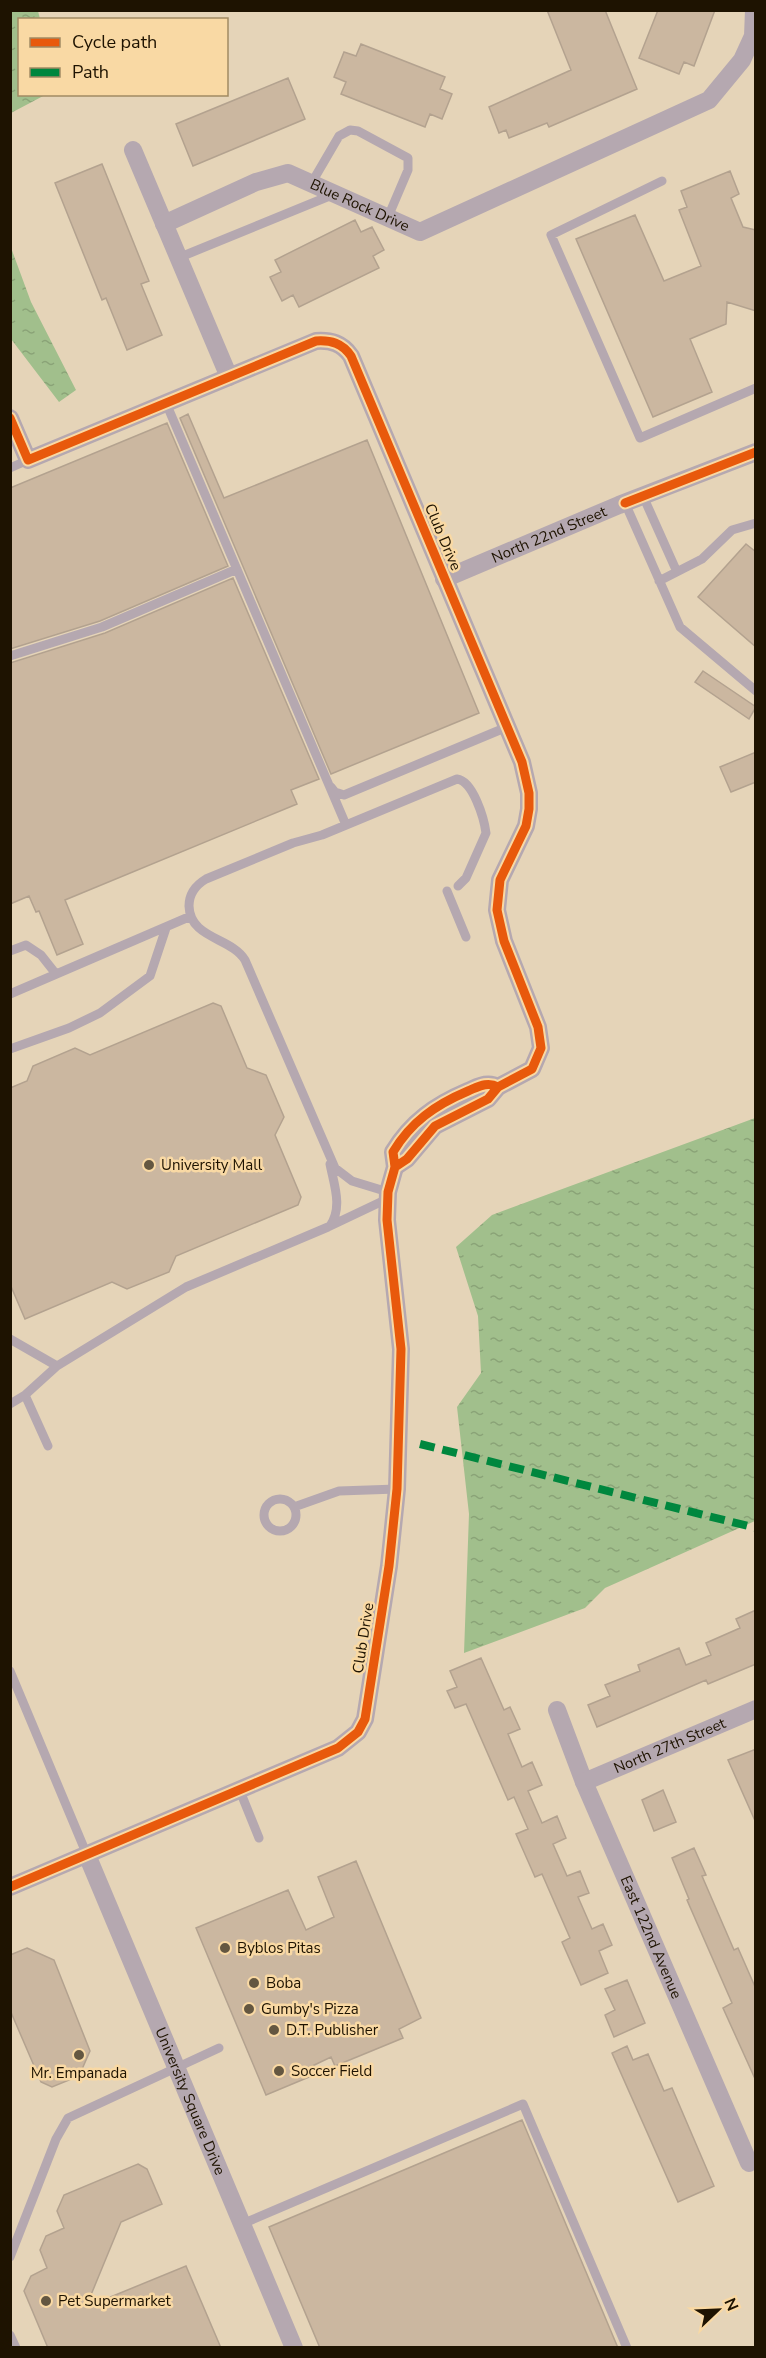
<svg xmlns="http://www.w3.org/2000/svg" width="766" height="2358" viewBox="0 0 766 2358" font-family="'Nunito Sans',sans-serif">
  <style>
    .water { fill: url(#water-ripples) }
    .building { fill: #cbb7a0; stroke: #b3a28f; stroke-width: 1.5 }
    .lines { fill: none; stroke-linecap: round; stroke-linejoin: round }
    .service { stroke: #b5a8b0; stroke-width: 9 }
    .minor { stroke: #b5a8b0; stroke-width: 18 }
    .quiet { stroke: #00873e; stroke-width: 8; stroke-dasharray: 15 8; stroke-linecap: butt }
    .cycleway-casing { stroke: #f9d9a4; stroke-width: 13 }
    .cycleway { stroke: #e8590c; stroke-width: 9 }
    .poi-dot { fill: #645741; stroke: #f9d9a4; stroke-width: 2 }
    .labels { text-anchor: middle; stroke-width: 5; stroke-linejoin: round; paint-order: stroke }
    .street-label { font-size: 15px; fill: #1e1301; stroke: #f9d9a4 }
    .poi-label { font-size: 15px; fill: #1e1301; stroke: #f9d9a4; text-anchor: start }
  </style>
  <defs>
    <pattern id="water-ripples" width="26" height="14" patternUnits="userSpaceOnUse" patternTransform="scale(1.5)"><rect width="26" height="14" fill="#a1bf8c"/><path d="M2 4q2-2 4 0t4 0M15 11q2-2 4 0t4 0" fill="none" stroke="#8aa377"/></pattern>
  </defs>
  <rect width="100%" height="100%" fill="#e5d4b8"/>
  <path class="water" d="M11,10L38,11L40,19L20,20V94L45,95L11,113Z
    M10,245L31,302L76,390L59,402L11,339Z
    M755,1118V1521L605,1588L585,1608L464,1653L469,1514L457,1407L481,1373L478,1316L456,1247L492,1215Z"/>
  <path class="building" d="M547,10H605L637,89L549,127L547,123L509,138L506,130L499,133L489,107L571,70Z
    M658,10H715L694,66L684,62L679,74L639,58Z
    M361,44L445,77L440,89L452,94L442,119L430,114L425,127L341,94L346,82L334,77L344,52L356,56Z
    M288,78L305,119L193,166L176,124Z
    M102,164L149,281L141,284L162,335L127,350L106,298L102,300L55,183Z
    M730,171L739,194L731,198L743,227L756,230V311L727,302L726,324L690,339L712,392L653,417L576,239L635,215L664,281L701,266L679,210L687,207L681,191Z
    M355,220L361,232L372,227L384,250L373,256L379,268L299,307L293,295L282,301L270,277L281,272L275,260Z
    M188,414L224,498L367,440L479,713L331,774L180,418Z
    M167,423L228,566L100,621L10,649V488Z
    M746,544L756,552V647L698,597Z
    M233,578L319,779L291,790L297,804L65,900L83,944L57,955L39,911L36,912L29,896L10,904V663L105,633Z
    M703,671L756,707L749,719L695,682Z
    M756,752V782L731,792L720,767Z
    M213,1003L221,1006L247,1068L266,1075L284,1117L275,1135L301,1197L298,1205L176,1256L169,1272L127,1289L112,1282L25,1319L10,1284V1088L27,1081L33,1066L75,1048L90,1055Z
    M756,1610V1664L708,1684L706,1680L597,1727L588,1705L610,1696L605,1685L640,1671L638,1665L679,1648L686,1665L711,1655L706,1643L740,1628L736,1619Z
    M481,1658L504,1710L510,1707L520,1729L508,1734L522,1767L532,1762L542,1785L528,1791L542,1823L557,1816L566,1838L553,1844L567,1876L580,1871L589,1893L578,1897L592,1929L603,1924L612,1945L599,1951L608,1973L581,1985L562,1942L570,1938L542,1874L535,1877L516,1834L528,1829L514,1797L508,1800L466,1704L455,1708L447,1691L457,1687L450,1671Z
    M756,1749V1823L728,1760Z
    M663,1790L676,1822L654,1831L642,1800Z
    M694,1848L706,1875L702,1876L734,1950L738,1948L756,1989V2081L723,2008L732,2003L687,1900L689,1899L672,1858Z
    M356,1861L421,2018L399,2029L403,2038L335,2066L331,2057L306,2069L309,2077L266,2095L196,1928L288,1890L306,1930L334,1917L318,1877Z
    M27,1948L54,1960L90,2051L79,2076L52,2087L41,2082L10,2010V1955Z
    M627,1980L645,2023L614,2037L605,2015L615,2010L605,1989Z
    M627,2046L633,2060L648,2054L664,2091L672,2088L714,2186L678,2202L612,2053Z
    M522,2120L618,2348H320L269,2227Z
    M138,2164L147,2169L162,2204L121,2222L86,2307L186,2266L221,2348H48L24,2291L31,2276L47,2268L40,2250L46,2236L64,2228L57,2211L64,2195Z"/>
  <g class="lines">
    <path class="service" d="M662,181L551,235L640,438L756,388
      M311,184L339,136L350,130L358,131L408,158V170L388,217
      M178,258L332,195
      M166,403L346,825
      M10,468L28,460
      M643,496L677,572
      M625,503L680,627L756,691
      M659,581L702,559L732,530L756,523
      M10,656L102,627L237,569
      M331,787L335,792L344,795L507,727
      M447,891L466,937
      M10,951L26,945L41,955L56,974
      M10,994L191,916
      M10,1049L69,1028L100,1013L150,976L166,928
      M388,1192L352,1181L335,1168L245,960C231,937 190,939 189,906C189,894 196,885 206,879L293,843L322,835L457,779C473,781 484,818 486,833L466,878L458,886
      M330,1226C343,1207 334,1185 330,1164
      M10,1339L57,1366L186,1287L328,1227L387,1199
      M25,1395L48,1446
      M10,1404L25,1395L57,1366
      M264 1515a16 16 0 1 1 32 0a16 16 0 1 1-32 0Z
      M294,1507L339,1491L397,1489
      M10,1671L87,1855
      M240,1791L259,1838
      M242,2224L523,2104L627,2348
      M10,2257L56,2139L68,2118L219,2048
      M10,2335L16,2348"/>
    <g class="minor">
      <path d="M133,150L229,377"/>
      <path id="s1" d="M164,224L256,182L288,173L420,232L709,100L742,60L753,36L754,10"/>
      <path d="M10,418L28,460L316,341C331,340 342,343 351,356L522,762L529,793V809L526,826L500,880L497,910L504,941L538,1027L541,1048L532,1069L498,1087L488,1099L435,1126L407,1159L395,1167"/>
      <path id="s2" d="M444,579L619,505L756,452"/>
      <path id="s3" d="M557,1710L584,1782L749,2163"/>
      <path id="s4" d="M584,1782L756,1709"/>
      <path id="s5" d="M87,1855L294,2348"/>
      <path d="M10,1887L338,1748L358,1732L365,1719L389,1566L397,1489L401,1349L387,1220L388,1192L395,1167L393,1152C411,1122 435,1105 468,1091C478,1087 487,1081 498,1087"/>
    </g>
    <path class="quiet" d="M420,1444L756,1528"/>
    <defs>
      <path id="cycleway" d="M10,418L28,460L316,341C331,340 342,343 351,356L522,762L529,793V809L526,826L500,880L497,910L504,941L538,1027L541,1048L532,1069L498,1087L488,1099L435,1126L407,1159L395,1167
        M625,503L756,452
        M10,1887L338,1748L358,1732L365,1719L389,1566L397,1489L401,1349L387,1220L388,1192L395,1167L393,1152C411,1122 435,1105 468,1091C478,1087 487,1081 498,1087"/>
    </defs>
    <use href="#cycleway" class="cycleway-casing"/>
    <use href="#cycleway" class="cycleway"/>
  </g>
  <g class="poi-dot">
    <circle cx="149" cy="1165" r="6"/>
    <circle cx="225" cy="1948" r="6"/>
    <circle cx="254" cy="1983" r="6"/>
    <circle cx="249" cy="2009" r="6"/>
    <circle cx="274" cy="2030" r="6"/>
    <circle cx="79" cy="2055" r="6"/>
    <circle cx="279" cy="2071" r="6"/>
    <circle cx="46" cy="2301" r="6"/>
  </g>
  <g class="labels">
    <g class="street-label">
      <text dy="5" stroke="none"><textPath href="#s1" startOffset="213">Blue Rock Drive</textPath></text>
      <text dy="5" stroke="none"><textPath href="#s2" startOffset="114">North 22nd Street</textPath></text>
      <text transform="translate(443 537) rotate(67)" y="5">Club Drive</text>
      <text transform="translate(363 1638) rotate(-81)" y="5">Club Drive</text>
      <text dy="5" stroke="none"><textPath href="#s4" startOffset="93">North 27th Street</textPath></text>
      <text dy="5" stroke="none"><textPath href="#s3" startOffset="246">East 122nd Avenue</textPath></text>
      <text dy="5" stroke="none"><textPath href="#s5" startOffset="267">University Square Drive</textPath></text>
    </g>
    <g class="poi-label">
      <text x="161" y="1170">University Mall</text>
      <text x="237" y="1953">Byblos Pitas</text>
      <text x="266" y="1988">Boba</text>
      <text x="261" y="2014">Gumby's Pizza</text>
      <text x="286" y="2035">D.T. Publisher</text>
      <text x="291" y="2076">Soccer Field</text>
      <text x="79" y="2078" text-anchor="middle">Mr. Empanada</text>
      <text x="58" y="2306">Pet Supermarket</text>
    </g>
  </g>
  <rect width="766" height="2358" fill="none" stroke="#1e1301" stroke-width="24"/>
  <rect x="18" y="18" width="210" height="78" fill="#f9d9a4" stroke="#a18a63" stroke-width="1.5"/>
  <rect x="30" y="38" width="30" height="9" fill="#e8590c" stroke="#a18a63" stroke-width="1.5"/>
  <text x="72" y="48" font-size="18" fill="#1e1301">Cycle path</text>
  <rect x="30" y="68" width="30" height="9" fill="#00873e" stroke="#a18a63" stroke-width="1.5"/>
  <text x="72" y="78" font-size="18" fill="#1e1301">Path</text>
  <g transform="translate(718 2310) rotate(67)" stroke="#f9d9a4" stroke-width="4.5" paint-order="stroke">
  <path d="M0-4.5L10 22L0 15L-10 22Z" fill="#1e1301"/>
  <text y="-9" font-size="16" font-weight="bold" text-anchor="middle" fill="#1e1301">N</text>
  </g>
</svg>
